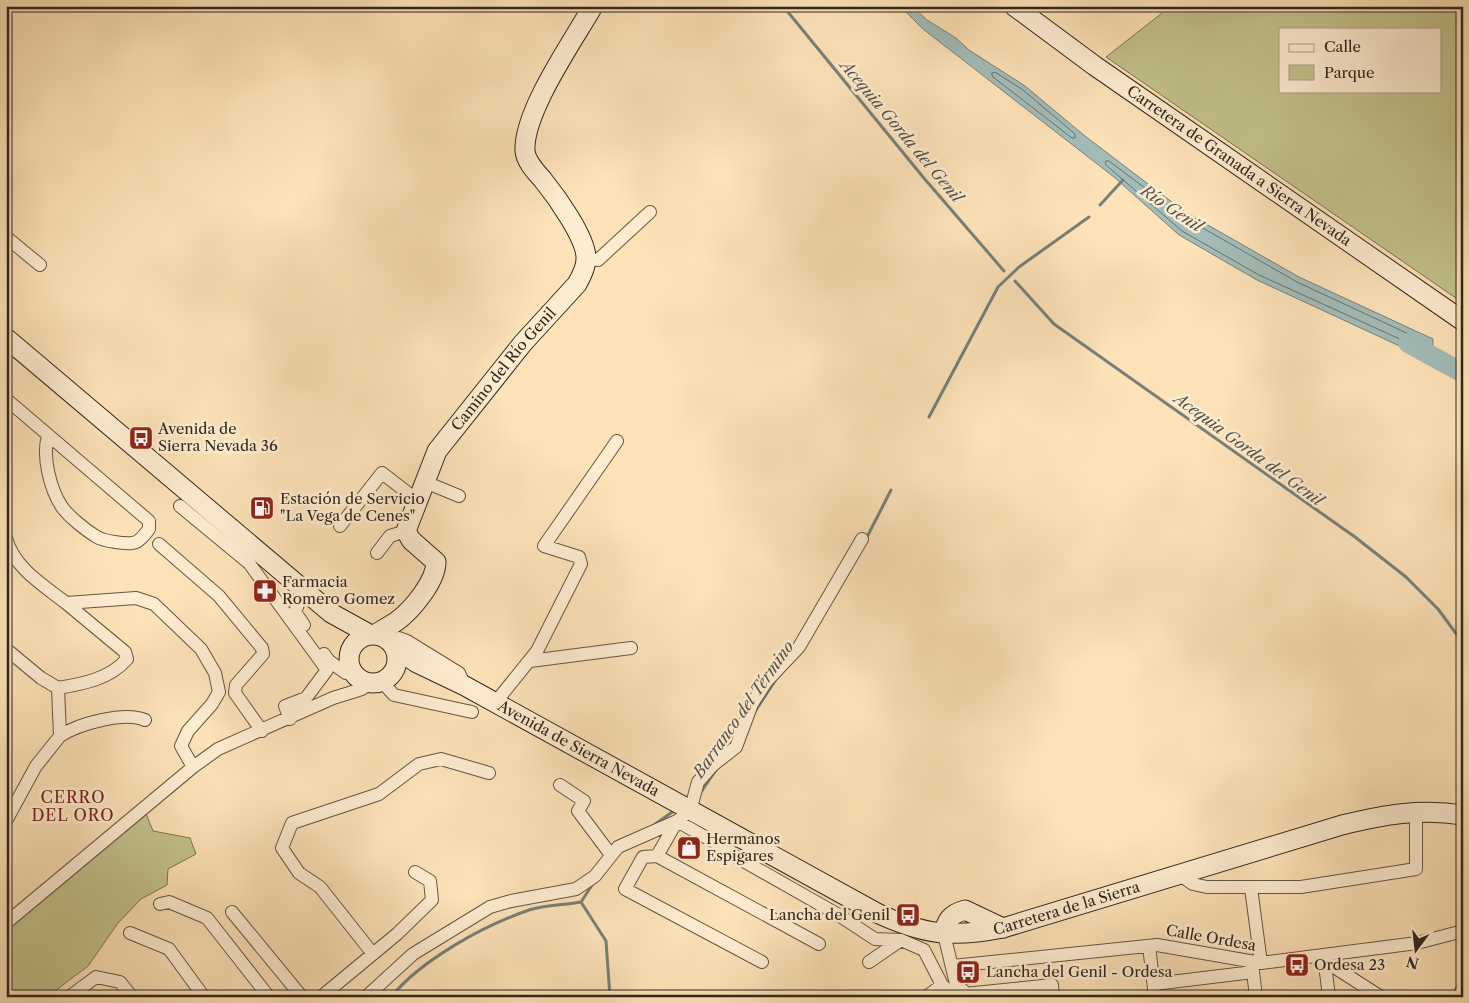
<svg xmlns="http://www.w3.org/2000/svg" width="1469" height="1003" viewBox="0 0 1469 1003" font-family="'Libre Caslon Text',serif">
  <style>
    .green { fill: #c3c28c; stroke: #7a7454; fill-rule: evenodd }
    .water { fill: #a2bcb8; stroke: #75807a }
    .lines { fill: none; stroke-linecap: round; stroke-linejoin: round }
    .shore { stroke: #6a726a; stroke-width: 1 }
    .stream { stroke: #75807a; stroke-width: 3 }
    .river { stroke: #a2bcb8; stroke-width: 20 }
    .street-casing { stroke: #645643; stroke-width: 14 }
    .secondary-casing { stroke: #31271c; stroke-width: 21 }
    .street { stroke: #feecd0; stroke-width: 12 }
    .secondary { stroke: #feecd0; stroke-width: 19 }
    .labels { text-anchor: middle; stroke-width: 5; stroke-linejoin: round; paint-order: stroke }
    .street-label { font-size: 15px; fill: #31271c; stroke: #feecd0 }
    .poi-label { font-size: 15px; fill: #31271c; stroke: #feecd0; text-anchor: start }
    .water-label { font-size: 16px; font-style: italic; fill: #53544b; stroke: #feecd0 }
    .neighbourhood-label { font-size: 16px; letter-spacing: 1px; fill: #7a1f14; stroke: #feecd0 }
  </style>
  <rect width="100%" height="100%" fill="#fde2b7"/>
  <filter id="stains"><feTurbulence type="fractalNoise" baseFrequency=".004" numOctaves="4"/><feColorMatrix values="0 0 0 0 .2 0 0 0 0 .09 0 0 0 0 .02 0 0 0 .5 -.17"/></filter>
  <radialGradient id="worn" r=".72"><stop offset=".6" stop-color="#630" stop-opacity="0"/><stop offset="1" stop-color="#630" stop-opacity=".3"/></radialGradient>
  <path class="green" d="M1171,6H1463V303L1106,57ZM1280,29H1440V91H1280Z
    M145,811L153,831L190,838L196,854L168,869L167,885L141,899L118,923L88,966L47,997H6V929Z"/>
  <path class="water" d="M900,6H912L927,20L956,38L969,50L1025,86L1085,136L1185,212L1299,277L1433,339L1432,361L1257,280L1179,235L1114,177L923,29Z"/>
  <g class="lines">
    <path class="shore" d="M992,73L995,72L1023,90L1075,134V138H1072L993,77Z
      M1106,161H1109L1182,216L1297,282L1426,342L1427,349L1424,350L1259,275L1182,231L1106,165Z"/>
    <path class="stream" d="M783,6L923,177L1004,271
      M1100,205L1123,180
      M1015,281L1054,324L1355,537L1406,577L1438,609L1463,643
      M929,417L998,287L1019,267L1089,217
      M866,539L891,490
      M754,713L775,681
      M701,792L716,770
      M654,825L675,810
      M581,902L606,941L610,997
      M391,997C421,960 483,926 529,910C545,905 565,905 581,902L594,882"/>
    <path class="river" d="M1408,343L1463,373"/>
    <defs>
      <path id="street" d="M6,237L40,265
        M586,259L598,260L650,212
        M6,399L149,521V529C145,534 139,543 132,543C124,544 104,541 97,537C87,531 69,517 62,507C50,489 42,456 48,436
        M425,482L459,496
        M180,506L249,563L327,670L306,698L285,706L290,719
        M340,526L382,473L417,500
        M6,538C14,568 43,585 66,603L136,598L154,604L201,649L215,673L219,692L212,704L188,731L181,746L193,767
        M159,544L219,596L262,648L263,654L236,685L235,693L262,731
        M377,553L390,536L406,531
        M304,625L295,612L304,589
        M392,642L399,638L407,641L459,673L464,684
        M6,649L41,678L58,688L60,736L36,766L6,821
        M324,654L329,661L346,673L352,671
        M530,661L631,648
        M381,681L394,695L472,712
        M58,688C82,684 110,679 127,659L125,652L66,603
        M495,703L537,651L581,564L579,557L544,546L617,441
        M60,736C78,724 124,711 145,720
        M560,785L584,801L578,811L611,855
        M677,821L730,851
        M733,855L837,914L875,939L901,940L924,950L942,985L956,997
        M657,856L819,944
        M1180,875L1193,884L1207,887H1301L1416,869V811
        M1251,888L1261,963
        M160,904L169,902L207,918L269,997
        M232,912L302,997
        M6,923L193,767L218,749L333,698L362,689L370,683
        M130,933L169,949L204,997
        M944,934L956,984L970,997
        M1149,946L1155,997
        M373,954L320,887L299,873L282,848L292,823L379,794L419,764L441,759L489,773
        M1324,956L1329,997
        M1331,956L1334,967L1381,997
        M762,962L625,889L643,857L657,856L677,821L690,811L698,782L713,765L736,747L752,704L766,682L799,647L862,539
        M869,962L901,940
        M1252,963L1256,997
        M952,966L1157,945L1261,963L1417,943L1463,931
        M1154,984L1253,972
        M965,994L1052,985L1053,997
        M69,997L96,977L120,982L132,997
        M321,997L397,934L432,900L430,881L415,872
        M366,997L413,954L490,907L511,901L576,889L595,876L618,847L677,821
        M926,997L942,985
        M1458,997L1463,988"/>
      <g id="secondary">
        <path id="s1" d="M1014,6L1095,66L1463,321"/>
        <path d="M6,338L331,613L369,634"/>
        <path id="s2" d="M376,634C383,629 390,626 397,621C412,610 436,581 436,562L411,540L406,531L437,451L523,343L577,284C581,277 586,268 586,259C587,239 556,196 543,180C536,172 526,162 525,151C523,112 573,41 593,6"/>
        <circle cx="373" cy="659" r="24"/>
        <path id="s3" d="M396,649L417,663L465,686L877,913C924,935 952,938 1003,928L1342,825C1383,815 1420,808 1463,815"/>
        <path d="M944,934C946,920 951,914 965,910L1003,928"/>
      </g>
    </defs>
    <use href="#street" class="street-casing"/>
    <use href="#secondary" class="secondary-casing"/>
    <use href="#street" class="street"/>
    <use href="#secondary" class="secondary"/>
  </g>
  <defs>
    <symbol id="bus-square" viewBox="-11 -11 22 22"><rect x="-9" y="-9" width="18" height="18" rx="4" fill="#8f2418" stroke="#feecd0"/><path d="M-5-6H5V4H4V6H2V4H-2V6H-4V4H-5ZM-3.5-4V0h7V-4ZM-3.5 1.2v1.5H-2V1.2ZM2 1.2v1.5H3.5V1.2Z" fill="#fff"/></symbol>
    <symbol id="fuel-square" viewBox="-11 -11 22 22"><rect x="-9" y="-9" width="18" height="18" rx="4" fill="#8f2418" stroke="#feecd0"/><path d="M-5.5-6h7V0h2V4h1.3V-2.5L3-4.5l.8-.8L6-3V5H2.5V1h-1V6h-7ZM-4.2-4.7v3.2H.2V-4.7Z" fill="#fff"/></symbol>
    <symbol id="pharmacy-square" viewBox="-11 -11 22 22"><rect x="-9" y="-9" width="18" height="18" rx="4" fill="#8f2418" stroke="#feecd0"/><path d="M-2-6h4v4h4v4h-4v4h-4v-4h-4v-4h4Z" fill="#fff"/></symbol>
    <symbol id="shop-square" viewBox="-11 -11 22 22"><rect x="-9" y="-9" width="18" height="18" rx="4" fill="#8f2418" stroke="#feecd0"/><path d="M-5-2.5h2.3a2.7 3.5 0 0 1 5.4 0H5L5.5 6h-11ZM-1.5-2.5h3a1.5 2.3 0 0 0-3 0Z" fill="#fff"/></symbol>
  </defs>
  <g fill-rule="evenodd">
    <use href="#bus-square" x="127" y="424" width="28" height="28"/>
    <use href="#fuel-square" x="248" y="494" width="28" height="28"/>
    <use href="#pharmacy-square" x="251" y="577" width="28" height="28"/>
    <use href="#shop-square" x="675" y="834" width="28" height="28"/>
    <use href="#bus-square" x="894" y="901" width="28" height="28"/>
    <use href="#bus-square" x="1283" y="951" width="28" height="28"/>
    <use href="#bus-square" x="954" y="958" width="28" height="28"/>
  </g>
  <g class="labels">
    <g class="street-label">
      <text dy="5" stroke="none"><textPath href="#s1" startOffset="276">Carretera de Granada a Sierra Nevada</textPath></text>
      <text dy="5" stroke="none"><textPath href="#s2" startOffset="332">Camino del Río Genil</textPath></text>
      <text dy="5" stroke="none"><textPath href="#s3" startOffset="208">Avenida de Sierra Nevada</textPath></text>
      <text dy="5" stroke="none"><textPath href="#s3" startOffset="745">Carretera de la Sierra</textPath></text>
      <text transform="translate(1211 938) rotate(10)" y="5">Calle Ordesa</text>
    </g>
    <g class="poi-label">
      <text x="158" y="434">Avenida de<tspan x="158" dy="17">Sierra Nevada 36</tspan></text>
      <text x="280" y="504">Estación de Servicio<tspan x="280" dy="17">"La Vega de Cenes"</tspan></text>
      <text x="282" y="587">Farmacia<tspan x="282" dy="17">Romero Gomez</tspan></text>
      <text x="706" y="844">Hermanos<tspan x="706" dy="17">Espigares</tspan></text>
      <text x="890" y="920" text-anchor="end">Lancha del Genil</text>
      <text x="1314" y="970">Ordesa 23</text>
      <text x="986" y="977">Lancha del Genil - Ordesa</text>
    </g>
    <g class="water-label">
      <text transform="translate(902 131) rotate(50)" y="6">Acequia Gorda del Genil</text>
      <text transform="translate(1172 208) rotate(34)" y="6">Río Genil</text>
      <text transform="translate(1249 449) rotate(36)" y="6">Acequia Gorda del Genil</text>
      <text transform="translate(743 709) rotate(-55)" y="6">Barranco del Término</text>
    </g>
    <g class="neighbourhood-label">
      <text x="73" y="803">CERRO<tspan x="73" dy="18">DEL ORO</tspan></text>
    </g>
  </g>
  <rect width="1469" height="1003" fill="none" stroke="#fde2b7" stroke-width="25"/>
  <rect x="8" y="8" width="1454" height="988" fill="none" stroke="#31271c" stroke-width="2.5"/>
  <rect x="12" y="12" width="1444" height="978" fill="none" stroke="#31271c"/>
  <rect x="1279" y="28" width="162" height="65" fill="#feecd0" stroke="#ac9d88"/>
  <rect x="1289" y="44" width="25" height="8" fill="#feecd0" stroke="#ac9d88"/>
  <text x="1324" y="52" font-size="15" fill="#31271c">Calle</text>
  <rect x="1289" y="65" width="25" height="15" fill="#c3c28c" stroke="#ac9d88"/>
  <text x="1324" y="78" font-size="15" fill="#31271c">Parque</text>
  <g transform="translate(1416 950) rotate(195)" stroke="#feecd0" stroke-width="4" paint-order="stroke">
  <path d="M0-4L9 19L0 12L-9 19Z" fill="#31271c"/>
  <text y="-8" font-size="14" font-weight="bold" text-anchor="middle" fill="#31271c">N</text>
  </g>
  <rect width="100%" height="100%" filter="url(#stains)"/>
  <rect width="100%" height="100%" fill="url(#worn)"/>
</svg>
